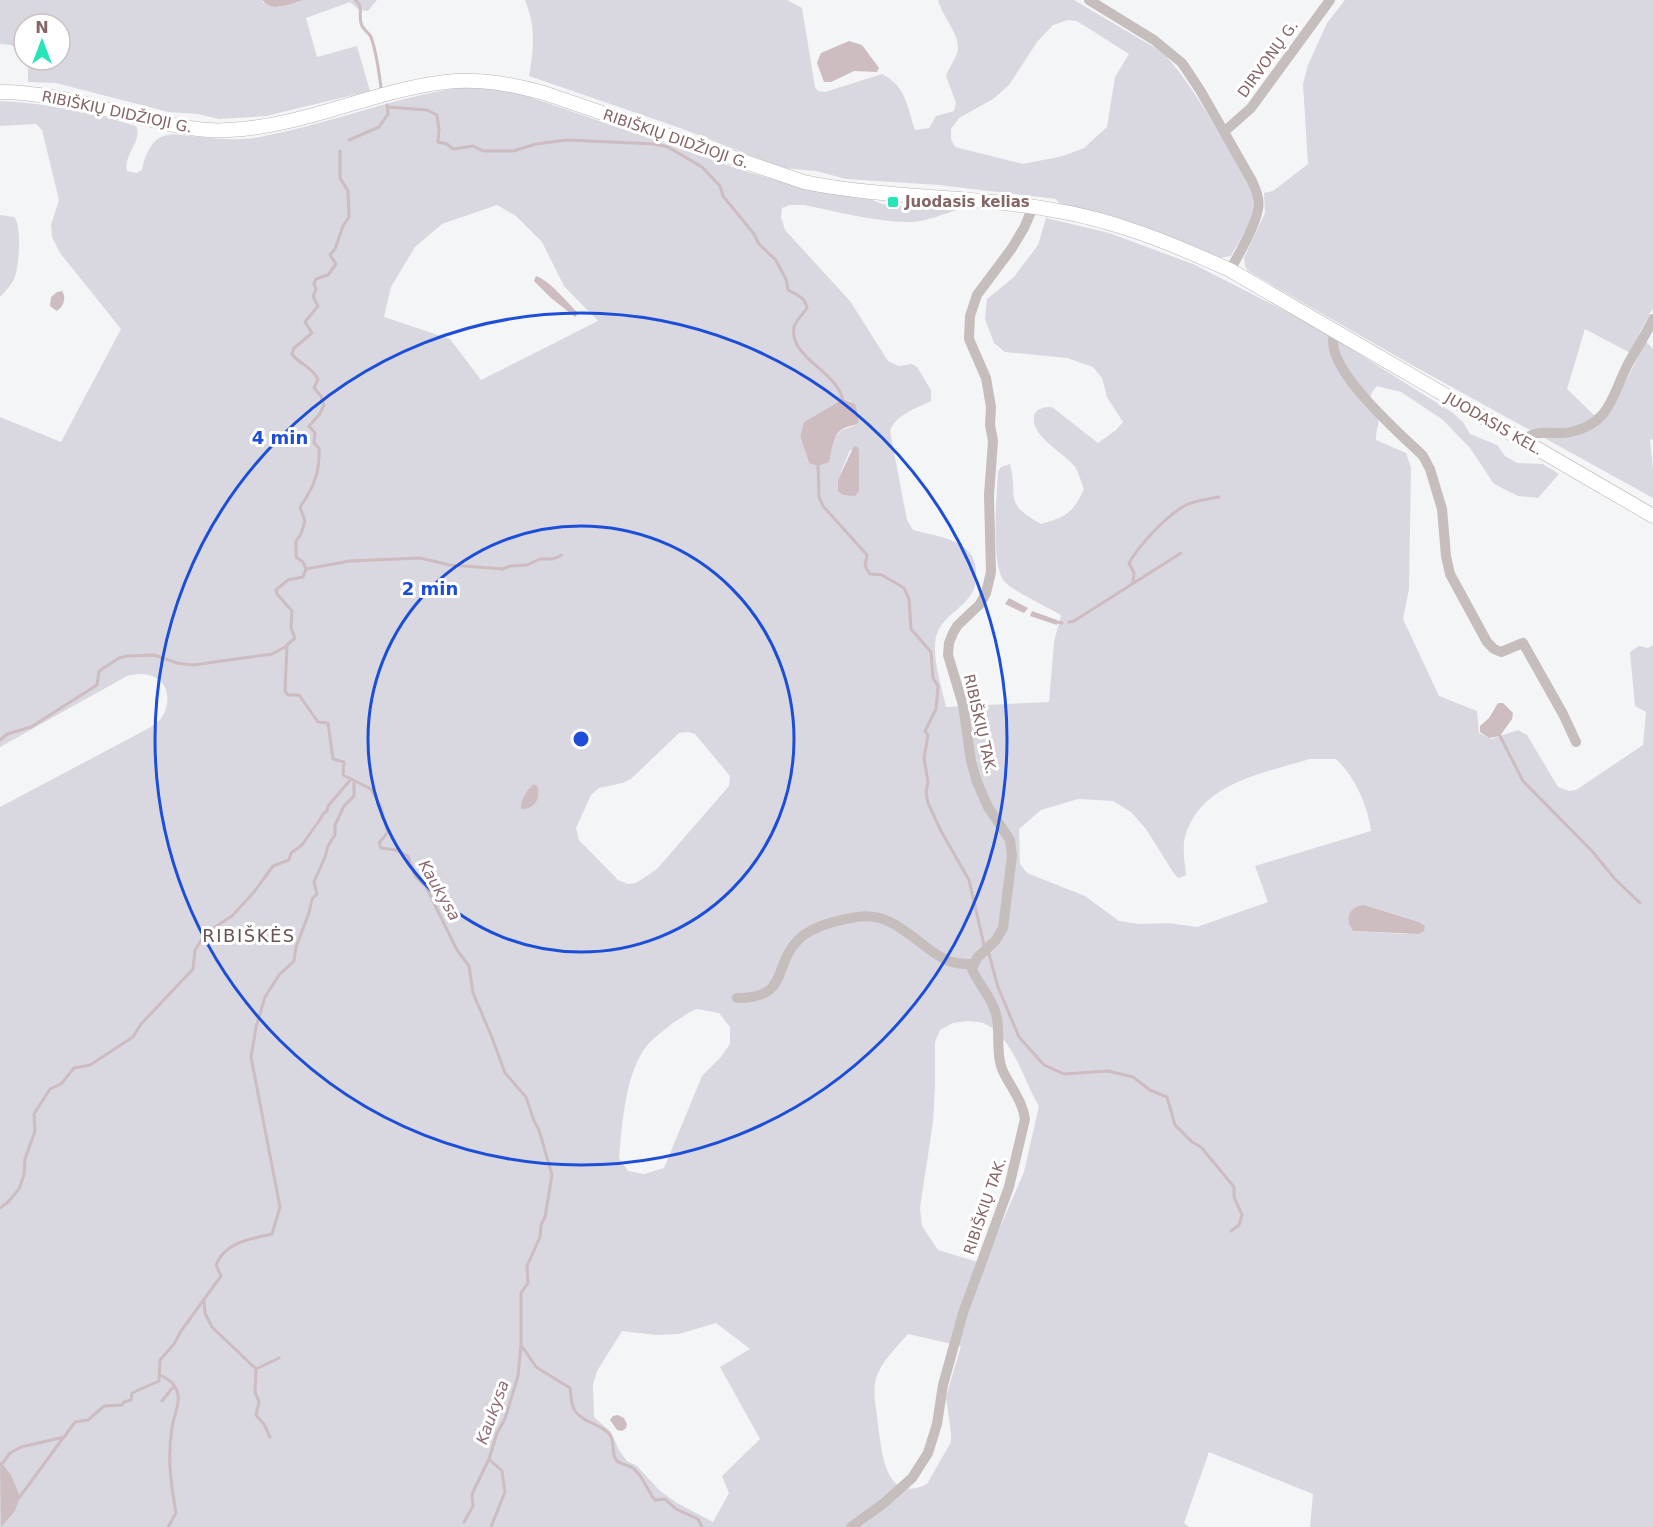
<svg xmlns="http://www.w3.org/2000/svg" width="1653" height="1527" viewBox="0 0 1653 1527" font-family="'DejaVu Sans',sans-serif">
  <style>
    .green { fill: #d9d8e1; fill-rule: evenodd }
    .water { fill: #cdbcc0 }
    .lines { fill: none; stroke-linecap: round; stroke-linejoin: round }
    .stream { stroke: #cdbcc0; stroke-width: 3 }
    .major-casing { stroke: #bcb3b3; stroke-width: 15 }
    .minor { stroke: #c6bdbd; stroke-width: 10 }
    .major { stroke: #fff; stroke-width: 14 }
    .ring { fill: none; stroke: #1d4ed8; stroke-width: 3 }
    .poi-dot { fill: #25e5b9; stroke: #fff; stroke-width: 2 }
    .labels { text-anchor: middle; stroke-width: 6; stroke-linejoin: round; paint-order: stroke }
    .street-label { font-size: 15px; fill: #856566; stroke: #fff }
    .poi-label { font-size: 15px; font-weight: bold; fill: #856566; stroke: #fff; text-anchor: start }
    .water-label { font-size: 16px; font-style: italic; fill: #8f6b72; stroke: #fff }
    .quarter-label { font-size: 18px; letter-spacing: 1.5px; fill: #6a5454; stroke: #fff }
    .centre { fill: #1d4ed8; stroke: #fff; stroke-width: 3 }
    .ring-label { font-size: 18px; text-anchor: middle; font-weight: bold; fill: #1d4ed8; stroke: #fff; stroke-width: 6; stroke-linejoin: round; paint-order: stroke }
  </style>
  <rect width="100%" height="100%" fill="#f4f5f7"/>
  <path class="green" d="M0,0H262L263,3L279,7L304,0H377L368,11L359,10L350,2L306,18L317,57L357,46L370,91L266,116L219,119L198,114L168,112L56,83L28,82V68L26,60H60V24H24V54L11,45L0,44Z
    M525,0H787L802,8L815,87L818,91L825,92L882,74C907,87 907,107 915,130L929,128L936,116L954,111L956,103L946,76C949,68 957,57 958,49C959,33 942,16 938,0H1074L1162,52C1189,80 1207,114 1227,147C1236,162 1253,182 1253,201C1254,220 1240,239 1231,256L1219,258L1061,205L1056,199L939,185L846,179L816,171L782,168L680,128L529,76C534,48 536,27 525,0ZM1068,20L1077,21L1129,54L1115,77L1107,127L1084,148L1063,156L1023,164L955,147L951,139V129L959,118L993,99L1009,85L1037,42L1053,25Z
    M1345,0H1653V308L1639,334L1653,349V440L1650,439L1653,470V498L1410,364L1248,271L1245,266L1244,258L1265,213L1264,193L1273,191L1308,164L1303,84L1308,65L1327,23ZM1585,329L1638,357L1611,410L1594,415L1567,389Z
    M459,88H485L521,94L748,172L805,188L865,197L882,204L902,206L921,203L974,207C955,208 939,218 920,221C891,226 835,211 804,205H790L782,208L781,217L785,230L850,301L888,361L899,366L912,364L917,367L931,390V401C917,408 895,415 890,431L907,520L913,530C938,537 975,539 976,571C976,578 976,587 972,593C964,607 945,616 938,631C929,650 942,687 946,707L1049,702L1054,642L1061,615C1049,608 1013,591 1005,582C990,566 997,495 998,472L1001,467L1010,464C1019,499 1002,502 1041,524C1066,517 1073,513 1084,489C1081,482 1079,473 1075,467C1065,453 1031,437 1034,417C1035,408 1044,407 1052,407L1098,443L1116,430L1123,422L1107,397L1102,378L1093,367L1067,358L1005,352L994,343L985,319L987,299L1014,277L1038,245L1046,218L1109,233L1193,264L1313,325L1453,413L1463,422L1470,434L1497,445L1505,456L1517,463L1543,464L1559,474L1538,498L1518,496L1494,484L1470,448L1443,420L1401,392L1377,386L1372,392L1367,406C1386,427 1376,418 1376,440L1406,453L1411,468L1409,589L1403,619L1439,696L1477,711L1479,733L1491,739L1518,730L1527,735L1558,787L1569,791L1576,790L1643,745L1646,712L1635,706L1630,652L1639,646L1648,648L1653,645V1527H1310L1313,1494L1209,1452L1184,1523L1189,1527H0V807L151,727C154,724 160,721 162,717C170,705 170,685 156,678C147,672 136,674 127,676L0,747V417L61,442L121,329L60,253L52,237L51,225L59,200L42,130L36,124L0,126V101C46,103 92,112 136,126C143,142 123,154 127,171L136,173L142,170C145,156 151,138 167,135C174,133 183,136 190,136C211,138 233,141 254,138C324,126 390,98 459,88ZM497,205L516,216L542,242L564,286L598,321L481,380L450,339L384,317L391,287L415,247L442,224ZM843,399C854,401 856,406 860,417L856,425L842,430L809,463L800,436L804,422ZM850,450L859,451V490L838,480ZM688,732L695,734L730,776L729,786L657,869L636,883L628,884L618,880L579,840L576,828L591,795L599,788L623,783L632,778L679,733ZM1310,759H1336C1355,777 1368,806 1371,831L1255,866L1268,902L1197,927L1168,923L1139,924L1119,921L1085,896L1027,873L1020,864L1019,829L1041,810L1078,799L1113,801L1131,812L1146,829L1173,872L1178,878L1186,875C1185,863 1182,848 1185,837C1200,783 1264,773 1310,759ZM531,786L538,787L539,793L535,803L522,801ZM1364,905L1419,922L1407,934L1353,931L1350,927ZM697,1009L719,1013L730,1027V1044L720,1058L702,1076L664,1168L644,1174L628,1171L619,1158C622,1125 625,1079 643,1051C650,1040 663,1031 673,1023C681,1018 688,1012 697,1009ZM967,1021C975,1022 983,1021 989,1026C1016,1044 1023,1080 1039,1106L1024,1172L984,1264L938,1250L922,1226L920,1208L933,1122L935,1087V1042L940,1030L953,1023ZM716,1323L750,1349L720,1367L760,1439L722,1476L729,1493L713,1522L677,1503L659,1490L637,1466L627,1461L619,1450L611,1432L594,1417L593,1384L597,1371L622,1331L656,1335L679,1334ZM908,1334L961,1346L946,1397L951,1433V1442L927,1484C885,1505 882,1452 878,1425C877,1411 873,1397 875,1383C878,1365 896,1348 908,1334Z
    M0,215L14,217C22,225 19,262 16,273C14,282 7,290 0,297Z"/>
  <path class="water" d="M262,0H304C289,4 273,13 262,0Z
    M849,41L862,45L879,68L877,72L854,71L831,82H824L817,63L821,53Z
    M536,276C549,280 567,302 577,312V315L575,317L551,298L534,281Z
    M62,291C67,298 63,307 57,311L50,306L51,297L57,292Z
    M843,399L855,404C866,435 850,418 837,434C832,441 831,454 829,462L818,466L809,463L800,436L804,422Z
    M854,446L858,447L859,451V491L855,496L843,495L838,491V480Z
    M1009,598L1028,608L1024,613L1005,604Z
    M1032,611L1057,620V625L1030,616Z
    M1498,703H1503L1513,713L1512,719L1500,736L1489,738L1480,732V726L1489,718Z
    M534,784L538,787C541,798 534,810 521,809C520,801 527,789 534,784Z
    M1364,905L1419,922L1425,926L1424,931L1419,934L1353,931C1344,919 1349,906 1364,905Z
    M618,1415L624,1418L627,1424L626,1428L622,1431L617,1430L610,1420L613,1416Z
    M0,1461L11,1475L20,1497L15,1511L1,1527Z"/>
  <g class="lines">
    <path class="stream" d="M355,0C365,7 357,16 362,26C364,30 369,33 371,37C377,54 379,72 381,88
      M388,107L427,110L437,115L439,129L438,142L447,144L453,149L473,146L483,151H513L536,144L567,140L654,144L668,147L702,167L720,186L723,196L754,234L759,244L775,259L786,279L788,290C797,295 805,297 807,308C803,314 796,320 794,327C788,358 840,372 843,402
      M349,140L379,127L388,114L387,105
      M340,151V178L348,191L349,217L343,226L335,249L330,255L336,264L328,275L316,279L314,283L316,290L313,296L318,306L305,322L312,333L294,348L292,354C300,365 309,364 318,379L314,388L321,396L324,405L319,415L309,426L315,433L314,443L319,448C320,472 314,487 300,507L305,521L301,534L296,541V557L303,562L306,569L303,577L288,580L276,590L277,594L292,611L291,628L295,638L287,645L285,691L288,695H299L318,722L328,723L333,759L344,762L343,775L371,789L381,807L388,832L379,843L381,848L396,850L408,856L415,876L426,887L457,950L469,966L473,993L491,1035L505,1073L526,1097L534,1121L539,1130L552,1175L545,1217L541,1225L540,1237L527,1266L528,1283L521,1293V1345L518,1376L505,1419L497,1433L489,1459L472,1494L473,1506L464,1522
      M818,464L819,497L823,506L867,555L865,566L870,574L882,575L904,588L909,599L911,629L931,652L933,678L938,686L936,709L925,731L928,735L924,758L928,782L926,792L928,803L941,831L969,880L984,945
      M306,569L350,561L420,558L450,565L503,569L510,566L527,565L540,559H553L562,555
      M1133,582L1134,573L1129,563C1140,544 1166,516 1186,505C1195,500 1209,499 1219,497
      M1057,622L1062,623
      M1069,622L1074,621L1181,553
      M1500,736L1523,781L1592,851L1615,879L1640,903
      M0,740L7,734L31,727L97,685L99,671L119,658L127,656L154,655L177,663L193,665L272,654L287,646
      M989,954L998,987L1019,1037L1044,1065L1064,1074L1108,1071L1133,1077L1150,1090L1167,1097L1175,1125L1192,1142L1201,1147L1234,1187V1197L1242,1215L1239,1225L1231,1231
      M0,1208L8,1202L19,1189L24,1175L25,1159L35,1131L34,1114L50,1089L61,1084L74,1068L90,1065L133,1037L141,1024L193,969L195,950L206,933L232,916L254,892L273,866L289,860L291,853L302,845L321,818L323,814L327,811L328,806L351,779
      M204,1299L205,1313L212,1327L256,1369L255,1392L259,1402L256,1415L264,1424L270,1437
      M521,1345L536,1367L570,1388C571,1395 571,1406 575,1411C584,1424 601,1423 610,1435C615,1442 611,1456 617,1461C622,1465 630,1465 634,1469C644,1478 647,1490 655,1500L665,1499L676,1509L698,1519L702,1527
      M256,1369L279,1358
      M160,1375C170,1380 176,1384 178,1395C180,1405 173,1418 172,1428C167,1457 171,1484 176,1513L168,1527
      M162,1401L174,1386
      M490,1460L502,1471L505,1492L491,1527
      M2,1464L10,1453L21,1447L64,1437L75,1422L88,1420L104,1406L122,1405L124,1402L131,1400L132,1393L159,1381L160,1360L174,1344L181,1331L221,1276L216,1265C225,1242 250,1239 272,1234L280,1207L251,1057L256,1027L265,997L279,975L294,961L296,947L309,913L312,899L317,894L314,882L325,857L328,846L335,835V825L344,806L354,796V782
      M19,1498L63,1438"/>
    <defs>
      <path id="major" d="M0,92C52,92 101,109 152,120C177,126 202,132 228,130C303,127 371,91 445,82C479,78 511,84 544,93L804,182C886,199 971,195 1053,210C1115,220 1173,244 1230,270L1653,516"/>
    </defs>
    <use href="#major" class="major-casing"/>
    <path class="minor" d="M1089,0L1154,40L1182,63L1200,90L1252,181C1256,190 1260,199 1258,209C1255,227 1239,254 1230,270
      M1225,131L1251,108L1330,0
      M1336,331C1316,362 1402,435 1423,456L1430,469L1442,509L1446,556L1450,574L1487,642L1494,649L1501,652L1523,643L1563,714L1576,742
      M1523,441C1536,427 1554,436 1571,432C1611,423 1612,395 1628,364C1636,349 1646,335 1653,319
      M737,998C790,998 772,967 798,940C812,926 838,920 857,917C895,911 916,945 946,960C955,964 964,964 973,964
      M851,1527L884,1503L912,1478L928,1453L937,1424L943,1385L963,1313L1009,1187L1025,1119C1022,1099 1010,1087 1002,1069C995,1051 1001,1031 996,1014C992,997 978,984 972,969L977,958L996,940L1003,928L1012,856L1010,840L988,807L977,782L971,761L963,705L948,655L949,643L953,633L957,626L980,604L986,593L991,572L989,495L993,441L990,425L991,407L986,378L969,339L970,316L977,295L1012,248L1024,228L1033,207"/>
    <use href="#major" class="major"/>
  </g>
  <g class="ring">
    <circle cx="581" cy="739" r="213"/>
    <circle cx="581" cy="739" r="426"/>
  </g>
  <rect class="poi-dot" x="887" y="196" width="12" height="12" rx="3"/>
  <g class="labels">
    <g class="street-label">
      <text transform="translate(1268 59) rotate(-54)" y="5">DIRVONŲ G.</text>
      <text transform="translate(117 112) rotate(12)" y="5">RIBIŠKIŲ DIDŽIOJI G.</text>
      <text transform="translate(676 139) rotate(19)" y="5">RIBIŠKIŲ DIDŽIOJI G.</text>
      <text transform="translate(1494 424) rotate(30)" y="5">JUODASIS KEL.</text>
      <text transform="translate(980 724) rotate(77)" y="5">RIBIŠKIŲ TAK.</text>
      <text transform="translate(985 1206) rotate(-71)" y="5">RIBIŠKIŲ TAK.</text>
    </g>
    <g class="poi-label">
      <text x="905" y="207">Juodasis kelias</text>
    </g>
    <g class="water-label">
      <text transform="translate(440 890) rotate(60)" y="6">Kaukysa</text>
      <text transform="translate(492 1412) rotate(-70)" y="6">Kaukysa</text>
    </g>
    <g class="quarter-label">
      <text x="249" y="942">RIBIŠKĖS</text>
    </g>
  </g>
  <circle cx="581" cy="739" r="9" class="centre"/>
  <g class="ring-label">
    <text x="280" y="444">4 min</text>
    <text x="430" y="595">2 min</text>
  </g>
  <g transform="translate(42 42)"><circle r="28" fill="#ffffff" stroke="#cec1c2" stroke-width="1.5"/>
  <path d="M0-4.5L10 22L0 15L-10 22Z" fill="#25e5b9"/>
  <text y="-9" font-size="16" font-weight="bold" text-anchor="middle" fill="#856566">N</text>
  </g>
</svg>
